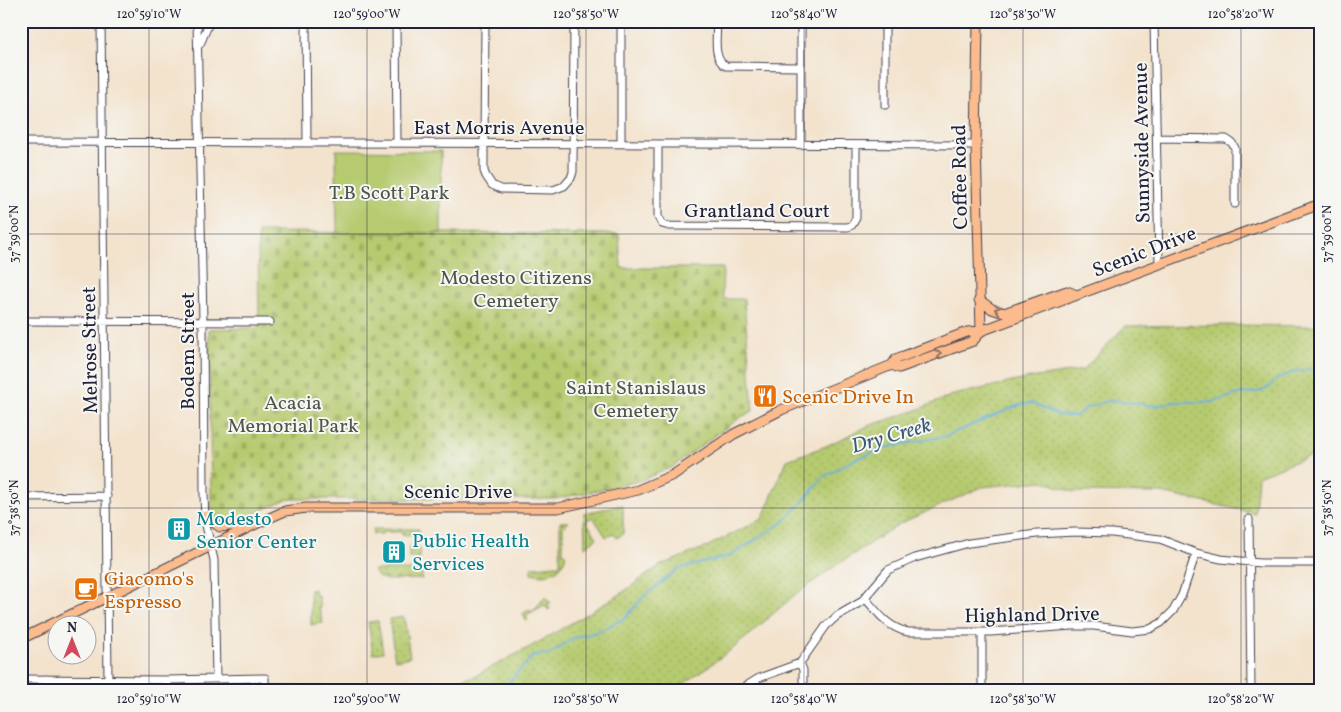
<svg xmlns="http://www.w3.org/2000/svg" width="1341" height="712" viewBox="0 0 1341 712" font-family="Vollkorn,serif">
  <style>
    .grass { fill: url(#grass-dots); stroke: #6c7655 }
    .cemetery { fill: url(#cemetery-stones); stroke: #6c7655 }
    .park { fill: #b6cb6f; stroke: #6c7655 }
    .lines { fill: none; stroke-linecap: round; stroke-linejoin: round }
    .stream { stroke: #63addb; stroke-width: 2 }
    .minor-casing { stroke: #413f51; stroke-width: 9 }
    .major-casing { stroke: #413f51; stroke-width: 11 }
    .minor { stroke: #fff; stroke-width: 7 }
    .major { stroke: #fbbb8c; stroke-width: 9 }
    .oneway { stroke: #8e6e64 }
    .ticks { fill: none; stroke: #22223b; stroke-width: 1; stroke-opacity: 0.45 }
    .labels { text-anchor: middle; stroke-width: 4; stroke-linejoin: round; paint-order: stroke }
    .street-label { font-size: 20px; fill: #22223b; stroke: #f6f6f2 }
    .park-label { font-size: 20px; fill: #4e554b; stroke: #f6f6f2 }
    .food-label { font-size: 20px; fill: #c56008; stroke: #f6f6f2; text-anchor: start }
    .culture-label { font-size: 20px; fill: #0d838f; stroke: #f6f6f2; text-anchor: start }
    .water-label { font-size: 21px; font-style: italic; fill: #3c5a7b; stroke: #f6f6f2 }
    .neatline { fill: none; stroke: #22223b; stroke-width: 2 }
    .ticks-label { font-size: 12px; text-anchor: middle; fill: #22223b }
  </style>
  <defs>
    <pattern id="grass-dots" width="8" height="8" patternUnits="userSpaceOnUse" patternTransform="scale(1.25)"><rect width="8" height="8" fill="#b6cb6f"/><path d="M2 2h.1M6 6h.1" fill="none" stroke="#9cae61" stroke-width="1.8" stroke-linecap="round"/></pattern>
    <pattern id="cemetery-stones" width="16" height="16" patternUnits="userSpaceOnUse" patternTransform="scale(1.25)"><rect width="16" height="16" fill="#b6cb6f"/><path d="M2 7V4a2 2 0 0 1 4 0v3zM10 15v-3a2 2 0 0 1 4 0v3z" fill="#9cae61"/></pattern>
  </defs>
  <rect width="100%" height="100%" fill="#f6f6f2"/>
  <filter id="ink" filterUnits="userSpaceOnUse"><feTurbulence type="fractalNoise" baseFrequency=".02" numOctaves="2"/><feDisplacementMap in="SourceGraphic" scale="10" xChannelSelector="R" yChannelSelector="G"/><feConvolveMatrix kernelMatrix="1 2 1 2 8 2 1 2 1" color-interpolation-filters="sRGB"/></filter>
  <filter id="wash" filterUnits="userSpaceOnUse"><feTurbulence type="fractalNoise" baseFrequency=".0096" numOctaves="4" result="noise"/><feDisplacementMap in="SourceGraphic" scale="20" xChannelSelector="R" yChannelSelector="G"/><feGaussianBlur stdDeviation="1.12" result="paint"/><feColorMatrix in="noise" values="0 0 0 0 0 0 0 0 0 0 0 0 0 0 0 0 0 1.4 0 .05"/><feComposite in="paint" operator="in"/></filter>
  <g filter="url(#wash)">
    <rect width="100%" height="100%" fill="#f3e3cd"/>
    <path class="grass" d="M1230,325L1320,326V452L1258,476L1255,513L1161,493L1073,492L1043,481L982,487L899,524L831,569L796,594L735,647L674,691H391L473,677L539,642L619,595L659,566L706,547L762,519L787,460L826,446L868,426L914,411L953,395L1030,378L1083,370L1125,326Z
      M623,505V534L617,538L613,533L606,537L593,517L586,521L597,538L585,547L584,513Z
      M560,522H569L563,527V552L566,555L563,564L556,571L555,570C546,577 541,575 531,573V567C541,567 550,565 560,565Z
      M373,529H419V535H402V532H382V534H373Z
      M409,547H419L420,558H409Z
      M373,570H422V579L385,580V578H379Z
      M314,589L315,595H318L320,608H319L323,623L311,625L310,590Z
      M545,597L551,603L547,604L550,609L548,610L545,605L526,615L528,620L526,621L523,614L528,609L532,612Z
      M404,617L410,657L395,660L389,619Z
      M378,621L383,652L373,654L368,622Z"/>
    <path class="cemetery" d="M258,232L619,234L621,268H723L722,294L724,299H744L753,411L741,417L672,467L642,480L618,486L555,499H287L233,523C218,525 215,521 211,507L209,329L259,328Z"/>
    <path class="park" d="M336,150L441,151V233H337Z
      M265,686L369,687L365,691H265Z"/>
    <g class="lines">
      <path class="stream" d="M467,691L506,685L533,656L551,654L573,638L597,632L625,618L644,596L678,569L730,556L783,522L801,504L823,477L853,460L888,447L946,436L1019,405L1031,403L1058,415L1076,416L1086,408L1112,400L1155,406L1173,402H1212L1239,394L1258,392L1269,388L1274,381L1283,376L1297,371L1320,369"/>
    </g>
  </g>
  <g filter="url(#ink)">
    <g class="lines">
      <defs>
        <path id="minor" d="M101,21L108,679
          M197,21L203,321L204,495L205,521L214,560L216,679
          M306,21L307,142
          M396,21L397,143
          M485,21L484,144V171L486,176L492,185L501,189L553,190L564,186L571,178L573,172L574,21
          M621,21V144
          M717,21C717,34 712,60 726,66L801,67
          M801,21V145
          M1154,21L1159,264
          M200,44L210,21
          M885,105V21
          M1157,138L1226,139L1232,143L1235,148V204
          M21,142L976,145
          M658,144V217L662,224L669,226L848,227L852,225L856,218V145
          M21,321L270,322
          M21,497L107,496
          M1249,519L1251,691
          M865,598C878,613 888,628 908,632H991L1072,626H1094L1132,631L1150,629L1161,623L1173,611L1182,595L1196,553
          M982,632V691
          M800,663L803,670V691
          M21,679L168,680L265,678V691
          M47,679V691
          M168,691V680
          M738,691L759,678L800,663L826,626L837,616L861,602L888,570L915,558L969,543L1037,534L1075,532L1112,533L1160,539L1196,553L1221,559L1260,563H1320"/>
        <path id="major" d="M978,21L976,145L981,331
          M979,300L992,309L1004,313L1067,291L1077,295
          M892,365L899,368L973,341L981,331
          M205,516L220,527L250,524
          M21,639L258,523L285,511L306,508H558L638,490L673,475L734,434L781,410L892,365L896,359L967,332L981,331L1320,204"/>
      </defs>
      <use href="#minor" class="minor-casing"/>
      <use href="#major" class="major-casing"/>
      <use href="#minor" class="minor"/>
      <use href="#major" class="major"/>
    </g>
    <defs><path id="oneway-chevron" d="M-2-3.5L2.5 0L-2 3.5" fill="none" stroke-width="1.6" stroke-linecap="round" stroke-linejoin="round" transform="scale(1.25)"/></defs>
    <g class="oneway">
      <use href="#oneway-chevron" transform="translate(998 310) rotate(-164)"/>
      <use href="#oneway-chevron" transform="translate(938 354) rotate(-20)"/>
    </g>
  </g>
  <path class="ticks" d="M149,21V691M367,21V691M586,21V691M804,21V691M1023,21V691M1241,21V691M21,234H1320M21,508H1320"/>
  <defs>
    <symbol id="restaurant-square" viewBox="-11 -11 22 22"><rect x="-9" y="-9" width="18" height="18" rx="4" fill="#e8710a" stroke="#f6f6f2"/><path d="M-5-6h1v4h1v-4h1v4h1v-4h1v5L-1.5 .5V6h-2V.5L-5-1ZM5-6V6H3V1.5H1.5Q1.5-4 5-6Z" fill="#fff"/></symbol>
    <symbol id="building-square" viewBox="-11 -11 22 22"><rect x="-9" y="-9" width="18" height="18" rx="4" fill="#0f9aa8" stroke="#f6f6f2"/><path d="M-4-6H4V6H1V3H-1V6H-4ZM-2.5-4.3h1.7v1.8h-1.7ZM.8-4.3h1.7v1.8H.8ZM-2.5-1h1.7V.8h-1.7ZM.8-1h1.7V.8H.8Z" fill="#fff"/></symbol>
    <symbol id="cafe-square" viewBox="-11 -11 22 22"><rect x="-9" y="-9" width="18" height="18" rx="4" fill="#e8710a" stroke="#f6f6f2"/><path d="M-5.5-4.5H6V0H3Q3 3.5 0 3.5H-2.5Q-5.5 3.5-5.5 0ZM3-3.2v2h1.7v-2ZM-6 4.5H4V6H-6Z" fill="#fff"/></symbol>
  </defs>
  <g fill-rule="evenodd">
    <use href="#restaurant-square" x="751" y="382" width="28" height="28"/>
    <use href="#building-square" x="165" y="515" width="28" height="28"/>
    <use href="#building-square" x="380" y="538" width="28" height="28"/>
    <use href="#cafe-square" x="72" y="575" width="28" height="28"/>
  </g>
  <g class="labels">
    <g class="street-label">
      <text x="499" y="134">East Morris Avenue</text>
      <text transform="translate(1141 143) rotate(-91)" y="7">Sunnyside Avenue</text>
      <text transform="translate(959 177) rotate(-91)" y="7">Coffee Road</text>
      <text x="757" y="217">Grantland Court</text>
      <text transform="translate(1144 251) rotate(-21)" y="7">Scenic Drive</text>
      <text transform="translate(89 350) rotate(-91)" y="7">Melrose Street</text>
      <text transform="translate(187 351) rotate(-90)" y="7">Bodem Street</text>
      <text x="458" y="498">Scenic Drive</text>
      <text transform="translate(1032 614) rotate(-1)" y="7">Highland Drive</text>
    </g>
    <g class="park-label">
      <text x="389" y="199">T.B Scott Park</text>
      <text x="516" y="284">Modesto Citizens<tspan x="516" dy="23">Cemetery</tspan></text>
      <text x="636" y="394">Saint Stanislaus<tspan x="636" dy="23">Cemetery</tspan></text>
      <text x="293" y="409">Acacia<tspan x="293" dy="23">Memorial Park</tspan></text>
    </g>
    <g class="food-label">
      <text x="782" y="403">Scenic Drive In</text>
      <text x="104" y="585">Giacomo's<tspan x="104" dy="23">Espresso</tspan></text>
    </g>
    <g class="culture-label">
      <text x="196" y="525">Modesto<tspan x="196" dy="23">Senior Center</tspan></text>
      <text x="412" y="547">Public Health<tspan x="412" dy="23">Services</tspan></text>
    </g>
    <g class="water-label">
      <text transform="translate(891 435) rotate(-16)" y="7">Dry Creek</text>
    </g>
  </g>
  <rect width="1341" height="712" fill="none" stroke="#f6f6f2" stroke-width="55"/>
  <g transform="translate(72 640)"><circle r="24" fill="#f6f6f2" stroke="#a1a1a9"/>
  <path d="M0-4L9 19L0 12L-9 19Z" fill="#d1495b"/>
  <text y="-8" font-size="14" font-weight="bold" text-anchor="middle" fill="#22223b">N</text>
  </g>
  <rect x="28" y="28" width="1286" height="656" class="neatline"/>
  <g class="ticks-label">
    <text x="149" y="18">120°59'10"W</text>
    <text x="367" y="18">120°59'00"W</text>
    <text x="586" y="18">120°58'50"W</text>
    <text x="804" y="18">120°58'40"W</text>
    <text x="1023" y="18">120°58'30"W</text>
    <text x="1241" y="18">120°58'20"W</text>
    <text transform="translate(14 234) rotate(-90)" y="4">37°39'00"N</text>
    <text transform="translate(1327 234) rotate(-90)" y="4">37°39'00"N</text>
    <text transform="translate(14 508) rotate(-90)" y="4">37°38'50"N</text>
    <text transform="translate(1327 508) rotate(-90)" y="4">37°38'50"N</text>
    <text x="149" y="703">120°59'10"W</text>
    <text x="367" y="703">120°59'00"W</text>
    <text x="586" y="703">120°58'50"W</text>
    <text x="804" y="703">120°58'40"W</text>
    <text x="1023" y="703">120°58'30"W</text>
    <text x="1241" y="703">120°58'20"W</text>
  </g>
</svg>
